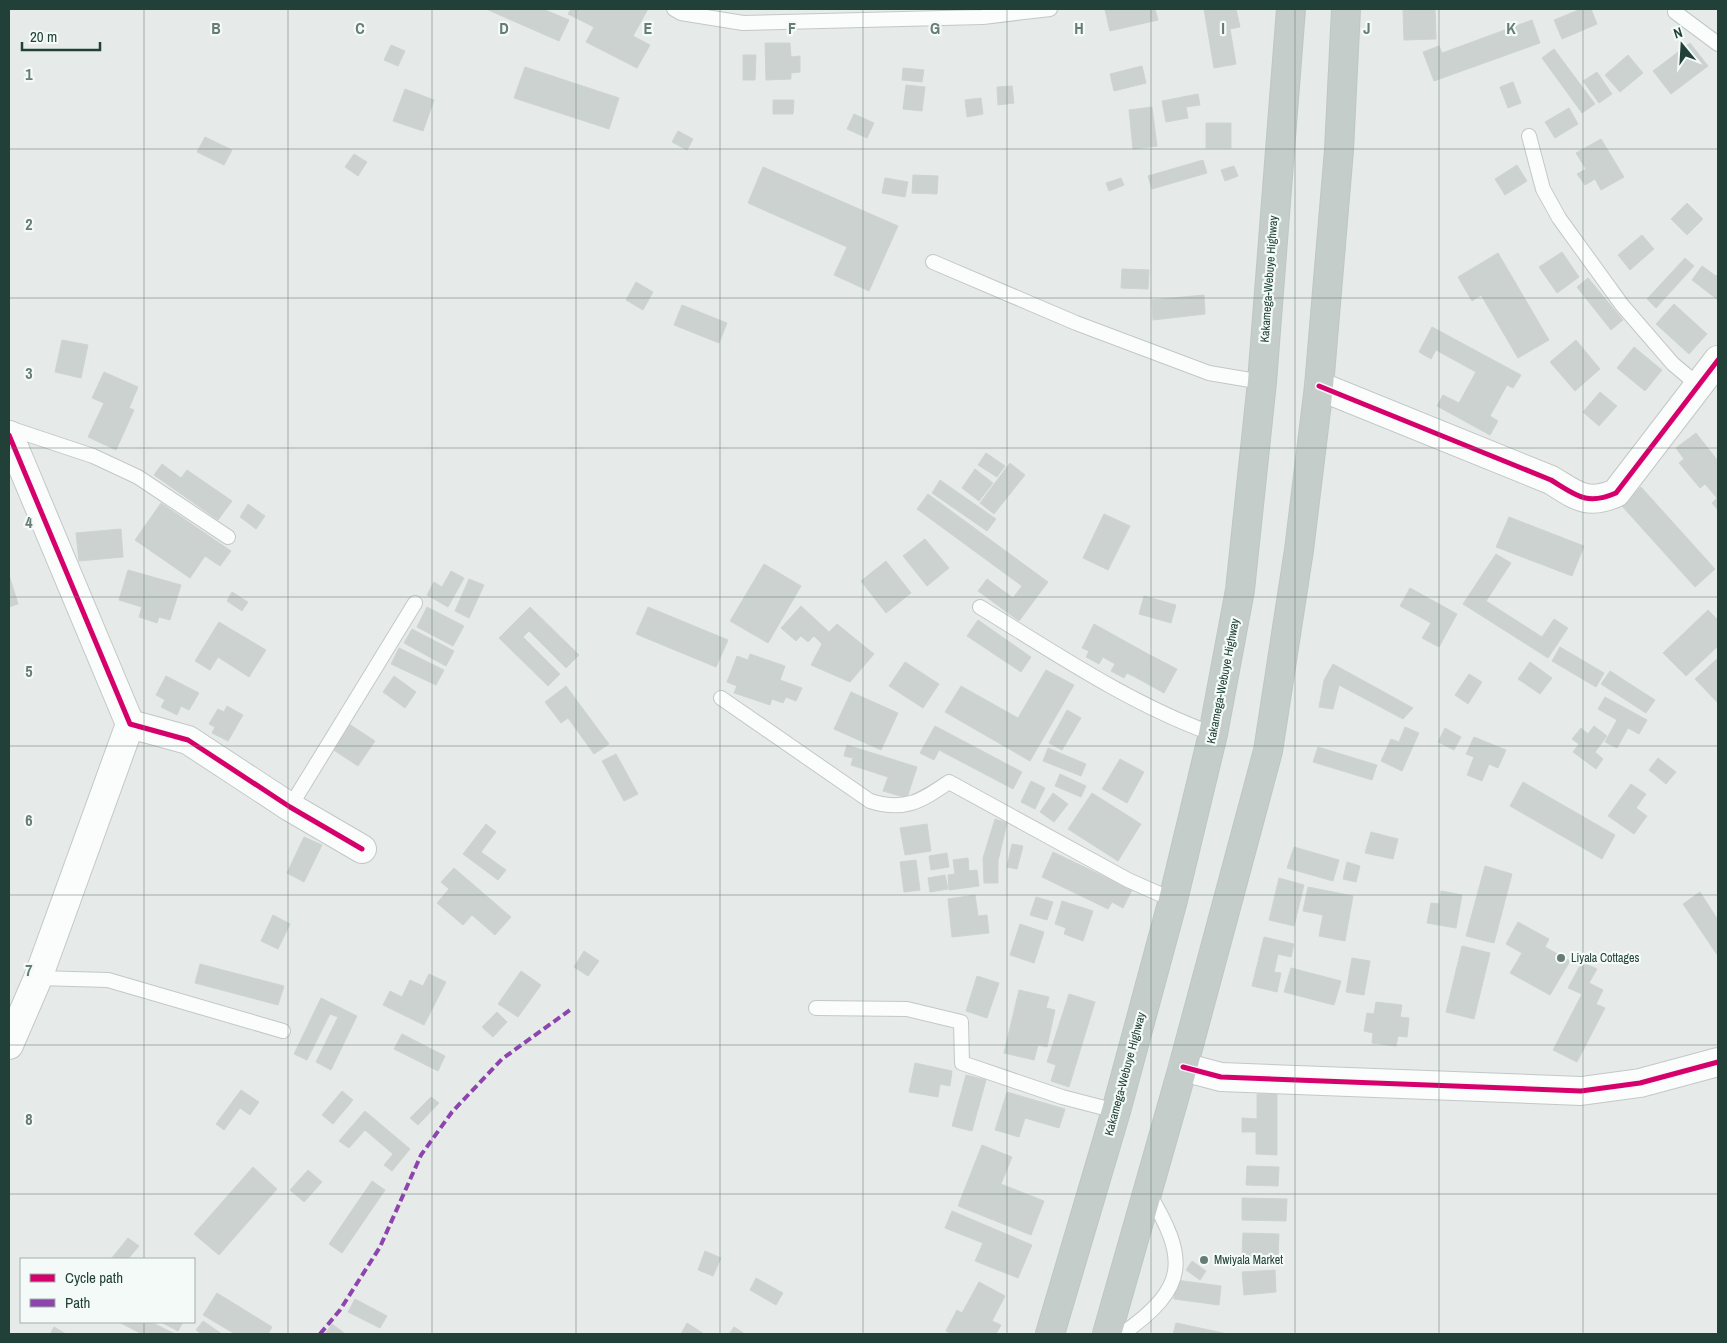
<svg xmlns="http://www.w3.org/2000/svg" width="1727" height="1343" viewBox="0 0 1727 1343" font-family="'Archivo Narrow',sans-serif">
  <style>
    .building { fill: #ccd2d0; stroke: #ced4d2 }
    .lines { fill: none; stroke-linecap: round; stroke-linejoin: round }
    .service-casing { stroke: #c3c8c6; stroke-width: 16 }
    .minor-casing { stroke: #c3c8c6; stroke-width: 30 }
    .trunk-casing { stroke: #bdc7c4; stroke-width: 30 }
    .service { stroke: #fbfcfc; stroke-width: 14 }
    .minor { stroke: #fbfcfc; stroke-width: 28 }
    .trunk { stroke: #c4cdca; stroke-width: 28 }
    .quiet { stroke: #8e44ad; stroke-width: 4; stroke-dasharray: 8 4; stroke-linecap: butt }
    .cycleway-casing { stroke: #f4faf7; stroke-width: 8 }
    .cycleway { stroke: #d6006c; stroke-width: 5 }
    .grid { fill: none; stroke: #667c76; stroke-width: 1; stroke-opacity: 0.55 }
    .poi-dot { fill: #667c76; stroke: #f4faf7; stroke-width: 2 }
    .labels { text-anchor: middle; stroke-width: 4.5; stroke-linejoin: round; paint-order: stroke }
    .street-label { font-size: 12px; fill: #214138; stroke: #f4faf7 }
    .poi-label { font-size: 12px; fill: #214138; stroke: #f4faf7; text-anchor: start }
    .grid-label { font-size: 16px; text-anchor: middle; font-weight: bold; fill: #667c76; stroke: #f4faf7; stroke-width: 4.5; stroke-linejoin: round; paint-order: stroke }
  </style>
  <rect width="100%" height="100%" fill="#e6ebe9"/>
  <path class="building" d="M486,9H543L569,20L559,41Z
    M571,9H648L633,36L650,45L637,68L586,42L594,27L568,14Z
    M1109,9H1155L1158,20L1110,31L1105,10Z
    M1204,9H1236L1240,27L1230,29L1236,64L1214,68Z
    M1403,9H1435L1436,39L1404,40Z
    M1581,9H1591L1597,24L1562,39L1554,20Z
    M1532,20L1540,43L1434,81L1423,52L1439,46L1442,53Z
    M765,43H790L791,57L800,56V72L791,73V79L766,80Z
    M1690,43L1708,66L1671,94L1653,71Z
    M391,45L405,51L398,66L384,60Z
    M1554,49L1595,104L1582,113L1542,58Z
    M743,55H756L755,80H743Z
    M1628,55L1643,73L1620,92L1605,75Z
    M1142,66L1146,83L1114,91L1110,74Z
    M525,67L619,98L609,129L514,98Z
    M903,68L924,70L922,82L902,80Z
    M1597,72L1612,94L1599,103L1583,81Z
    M1513,82L1521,103L1508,108L1500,87Z
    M906,85L925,87L922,111L903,109Z
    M1012,86L1014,103L998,105L997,87Z
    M405,89L434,100L423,131L393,121Z
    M1198,94L1200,105L1186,107L1188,118L1166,122L1162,101Z
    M981,98L983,114L967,117L965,100Z
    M773,100H794L793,114H773Z
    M1152,107L1157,146L1133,149L1129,110Z
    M1569,108L1578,124L1555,138L1545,122Z
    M854,114L874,123L867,138L847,129Z
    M1206,123H1231V148H1206Z
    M678,131L693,139L687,150L672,142Z
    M205,137L232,150L224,165L197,152Z
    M1601,139L1624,177L1601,190L1595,179L1585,185L1577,174L1586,169L1576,153Z
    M354,154L367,162L358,176L345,167Z
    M1203,160L1207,173L1152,189L1148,176Z
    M1517,165L1527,181L1505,195L1495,179Z
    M1234,166L1238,176L1225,181L1221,170Z
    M763,167L898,226L869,291L834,275L847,247L748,203Z
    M913,175L938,176L937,194L912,193Z
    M885,178L908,182L905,197L882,193Z
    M1121,178L1124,185L1109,191L1106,183Z
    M1687,203L1703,219L1687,235L1671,219Z
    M1642,235L1654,249L1630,270L1618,255Z
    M1562,252L1579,277L1557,293L1539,267Z
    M1498,253L1549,340L1518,358L1481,295L1472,301L1458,277Z
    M1685,258L1694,266L1656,308L1647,299Z
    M1702,266L1716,276L1718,274V300L1692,280Z
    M1122,269L1149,270L1148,289L1121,288Z
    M1588,278L1623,320L1611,330L1577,287Z
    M636,282L653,292L643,310L626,300Z
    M1204,295L1205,314L1153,320L1152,300Z
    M1674,304L1707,334L1689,354L1656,324Z
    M682,305L727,323L719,343L674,325Z
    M1432,327L1521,375L1513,388L1507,385L1490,416L1498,421L1490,435L1437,406L1443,395L1459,403L1476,372L1436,350L1431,359L1419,352Z
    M62,340L88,345L81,378L55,372Z
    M1576,340L1600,369L1575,391L1550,362Z
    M1634,347L1662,370L1645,391L1617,368Z
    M104,372L138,387L129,408L134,410L116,450L88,437L104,403L92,398Z
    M1600,392L1617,406L1599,426L1583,412Z
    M1696,433L1718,461V510L1712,503L1717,498L1705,484L1700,488L1679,463L1684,459L1676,448Z
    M986,453L1005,466L997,477L978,465Z
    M1010,463L1025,475L994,514L980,503Z
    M162,464L181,478L187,470L232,501L218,520L154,475Z
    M975,469L993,483L979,501L962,488Z
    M940,480L996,519L987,531L932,493Z
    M1641,487L1715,569L1695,587L1621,505Z
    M928,494L1048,582L1019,621L978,591L987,579L1013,598L1022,586L917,509Z
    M161,503L231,551L220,566L205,556L190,578L135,540Z
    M248,504L265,516L256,529L240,517Z
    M1104,514L1130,526L1108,570L1083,558Z
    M1509,517L1584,546L1572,576L1496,547Z
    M121,529L123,557L79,561L76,533Z
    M925,539L949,568L927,586L903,556Z
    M1496,554L1511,563L1486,601L1542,637L1554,619L1568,628L1548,658L1463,604Z
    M886,561L911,593L886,613L861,581Z
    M764,564L801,586L768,643L730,621Z
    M128,570L181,585L170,620L159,617L157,623L139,617L142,607L119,600Z
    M451,571L464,578L448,607L427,595L434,582L442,587Z
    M9,575L18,604L9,607Z
    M469,579L484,585L469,618L455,611Z
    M1410,588L1457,614L1439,647L1422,638L1431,623L1400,606Z
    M232,592L248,602L242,611L227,601Z
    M1144,596L1176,605L1171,623L1139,614Z
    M801,606L829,632L837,624L874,654L850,682L811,665L822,644L814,636L808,642L801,636L796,641L781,628Z
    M427,607L464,626L453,646L417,627Z
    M530,607L579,655L566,668L529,631L523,637L560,674L548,686L499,638Z
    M648,607L728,640L716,667L636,634Z
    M1708,610L1718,620V646L1686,676L1663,653Z
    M978,620L1031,657L1021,672L967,636Z
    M219,622L266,650L249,677L218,657L210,670L195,661Z
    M1094,624L1148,654L1135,677L1127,673L1124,678L1111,671L1115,664L1103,657L1099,664L1086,657L1089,651L1082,648Z
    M412,629L454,651L446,666L404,643Z
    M1560,647L1604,673L1596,687L1552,661Z
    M399,648L444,670L436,685L391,664Z
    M750,654L785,666L780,680L802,688L796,701L786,697L783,703L772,699L770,705L734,693L737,686L727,682L737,656L748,660Z
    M1148,654L1177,669L1164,693L1135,677Z
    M1718,658V701L1717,702L1695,679Z
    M905,662L939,684L923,708L889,686Z
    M1530,662L1552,678L1540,694L1518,679Z
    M1333,664L1413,708L1403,719L1339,685L1333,709L1319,707L1324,680Z
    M1046,670L1074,685L1030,761L945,712L961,686L1018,718Z
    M1610,671L1655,700L1646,713L1601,684Z
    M1469,674L1482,682L1468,704L1455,695Z
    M166,676L199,693L189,710L181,706L177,715L161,707L165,700L156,695Z
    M394,676L416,692L405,708L383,692Z
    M566,686L609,744L594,754L568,718L561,723L545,702Z
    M851,692L898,713L881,750L834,729Z
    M1605,697L1647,720L1639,734L1628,728L1617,748L1605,742L1617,720L1598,709Z
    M227,706L243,715L228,741L212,733L215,727L209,724L218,709L224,712Z
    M1067,710L1081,718L1062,750L1049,743Z
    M349,724L375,741L358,766L332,749Z
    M935,726L1022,772L1013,789L939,750L934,760L920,753Z
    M1594,726L1607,736L1595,752L1603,759L1596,769L1573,752L1579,744L1572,739L1581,728L1588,734Z
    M1405,727L1419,733L1402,771L1381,761L1391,739L1399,742Z
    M1445,728L1461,737L1454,750L1438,742Z
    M1474,737L1506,750L1498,768L1489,764L1482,781L1467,775L1474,757L1466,754Z
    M847,745L917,767L907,798L883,791L888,777L851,765L853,758L844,756Z
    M1318,747L1377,765L1372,780L1313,762Z
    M1048,748L1086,764L1081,776L1043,761Z
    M616,754L638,794L624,801L602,761Z
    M1658,758L1676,772L1666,784L1649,770Z
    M1120,759L1144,772L1127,803L1102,789Z
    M1060,774L1086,786L1081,797L1055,786Z
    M1031,781L1045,788L1035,809L1021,802Z
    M1523,782L1615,835L1602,859L1510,806Z
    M1631,784L1646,794L1636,808L1647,816L1634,834L1608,816Z
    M1053,793L1068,804L1054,822L1040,812Z
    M1092,793L1141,824L1118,861L1068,829Z
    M995,819L1007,823L998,861V883H984L983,858Z
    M486,824L496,832L481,852L506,870L498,880L463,854Z
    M927,824L931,851L905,855L900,828Z
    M1371,832L1398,839L1393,859L1365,853Z
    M304,837L322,845L304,882L287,873Z
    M1012,844L1023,846L1017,869L1007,867Z
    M1294,847L1339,860L1333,881L1287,868Z
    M1053,852L1132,890L1123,908L1112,902L1108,909L1042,877Z
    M947,853L949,867L931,870L929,856Z
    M968,858L969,871L977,870L979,886L949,890L948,875L955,874L953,860Z
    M916,860L920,890L904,892L900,862Z
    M1347,862L1360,866L1356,882L1343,879Z
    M1485,866L1512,874L1494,943L1466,936Z
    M454,868L511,917L495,935L472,915L463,925L437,903L449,889L441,882Z
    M945,875L948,889L930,892L928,878Z
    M1279,878L1304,885L1294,926L1269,920Z
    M1308,887L1353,896L1345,941L1319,936L1323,915L1303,911Z
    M1441,891L1462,895L1456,928L1427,923L1431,903L1439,904Z
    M1700,892L1718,920V956L1683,904Z
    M975,895L978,916L987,915L989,933L952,937L948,899Z
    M1036,897L1053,902L1047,920L1030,915Z
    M1062,901L1093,911L1083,941L1064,934L1066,928L1055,924Z
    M273,915L290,924L278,949L261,941Z
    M1518,922L1549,939L1545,947L1570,961L1550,995L1510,973L1522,953L1506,944Z
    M1020,924L1044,932L1034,963L1010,955Z
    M1264,937L1294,944L1291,957L1278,954L1274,972L1281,973L1277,992L1252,986Z
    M1462,946L1490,953L1474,1019L1446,1012Z
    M584,951L599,961L588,976L574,967Z
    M1352,958L1370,961L1364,995L1346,992Z
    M1582,962L1597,969L1589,983L1603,990L1596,1004L1605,1008L1577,1062L1553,1050L1582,994L1568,988Z
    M200,964L284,986L278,1005L195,983Z
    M1291,968L1341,981L1334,1005L1284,992Z
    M521,971L541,985L518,1017L498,1004Z
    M429,974L446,982L424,1025L383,1005L390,991L402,997L410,980L423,986Z
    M977,976L999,983L987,1018L966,1011Z
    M1019,990L1049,997L1046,1008L1055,1010L1047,1047L1038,1045L1034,1060L1004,1053Z
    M1069,994L1095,1002L1069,1087L1051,1081L1056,1065L1047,1062Z
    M321,998L357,1016L331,1070L316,1062L338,1017L330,1014L307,1060L294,1054Z
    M1376,1002L1402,1005L1400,1017L1409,1018L1407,1037L1398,1036L1396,1046L1372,1043L1373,1033L1364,1031L1367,1013L1374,1014Z
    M497,1012L507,1022L493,1037L482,1027Z
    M402,1034L445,1056L438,1071L394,1049Z
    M915,1063L952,1071L950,1086L940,1084L938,1097L909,1092Z
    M966,1075L986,1080L972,1131L952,1126Z
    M241,1090L259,1102L250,1115L240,1108L224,1130L216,1124Z
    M342,1091L353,1100L333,1124L322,1115Z
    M1007,1092L1065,1109L1059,1128L1025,1118L1019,1137L995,1130Z
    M1257,1094H1277V1155L1256,1154V1132H1242V1118L1257,1119Z
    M431,1097L439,1103L418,1125L410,1118Z
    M365,1111L410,1149L392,1171L384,1165L393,1154L365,1130L349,1148L339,1141Z
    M982,1145L1012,1157L1001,1184L1044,1201L1031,1235L958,1206Z
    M1247,1166L1279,1167L1278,1186L1246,1185Z
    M253,1167L277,1189L219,1255L194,1234Z
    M308,1170L322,1182L304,1202L290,1190Z
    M372,1181L385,1190L342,1253L329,1244Z
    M1242,1198L1287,1199L1286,1221L1242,1220Z
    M952,1211L1032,1245L1018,1278L975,1261L983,1243L945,1228Z
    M1243,1233L1279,1234L1278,1257H1242Z
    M128,1238L139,1246L128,1259H111Z
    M705,1251L721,1258L713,1276L698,1270Z
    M1192,1261L1206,1271L1200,1280L1186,1270Z
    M1275,1270L1276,1292L1244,1295L1242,1272Z
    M756,1278L783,1293L776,1305L750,1290Z
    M1176,1280L1221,1286L1219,1305L1174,1299Z
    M979,1282L1005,1296L992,1321L1001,1325L996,1334H952L946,1331L957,1310L962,1313Z
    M217,1293L272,1327L268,1334H235L203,1315Z
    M355,1299L387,1316L380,1328L348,1312Z
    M203,1321L222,1334H202L196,1330Z
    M119,1322H151L175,1334H142Z
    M161,1322H183L178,1331Z
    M687,1323L704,1334H681Z
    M1176,1323L1228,1334H1173Z
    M332,1324L344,1333V1334H325Z
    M54,1327L66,1334H50Z
    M734,1327L745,1334H729Z"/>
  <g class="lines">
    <defs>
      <path id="service" d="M674,9L681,13L743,23L983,17L1050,9
        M1675,12L1718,44
        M1529,136L1543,189L1559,218L1622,305L1673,364L1698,385
        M933,262L1076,323L1209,373L1262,382
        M9,428L93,456L138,477L228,537
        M980,607C1055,653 1130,704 1213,734
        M721,698L870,801C905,812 921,801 949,782L1128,880L1173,900
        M290,807L415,603
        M38,978L108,980L283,1031
        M816,1008L907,1009L961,1022L962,1063L1062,1097L1116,1111
        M1122,1334C1189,1287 1188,1259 1148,1192"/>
      <path id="minor" d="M1319,386L1551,480C1576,495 1586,506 1616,493L1718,360
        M9,435L130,724L188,740L290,807L362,849
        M9,1045L38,978L130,724
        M1183,1067L1221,1077L1581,1091L1640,1083L1718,1062"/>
      <path id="trunk" d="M1050,1334L1116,1111L1173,900L1213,734L1240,590L1262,382L1291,9
        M1107,1334L1183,1067L1268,751L1299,550L1319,386L1339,150L1346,9"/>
    </defs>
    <use href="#service" class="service-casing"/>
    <use href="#minor" class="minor-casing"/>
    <use href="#trunk" class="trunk-casing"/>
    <use href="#service" class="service"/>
    <use href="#minor" class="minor"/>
    <use href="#trunk" class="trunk"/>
    <path class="quiet" d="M320,1334L340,1310L380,1247L421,1155L452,1112L502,1059L570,1010"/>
    <defs>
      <path id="cycleway" d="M1319,386L1551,480C1576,495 1586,506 1616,493L1718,360
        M9,435L130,724L188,740L290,807L362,849
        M1183,1067L1221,1077L1581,1091L1640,1083L1718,1062"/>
    </defs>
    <use href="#cycleway" class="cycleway-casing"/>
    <use href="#cycleway" class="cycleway"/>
  </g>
  <path class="grid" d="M144,9V1259M288,9V1334M432,9V1334M576,9V1334M720,9V1334M863,9V1334M1007,9V1334M1151,9V1334M1295,9V1334M1439,9V1334M1583,9V1334M9,149H1718M9,298H1718M9,448H1718M9,597H1718M9,746H1718M9,895H1718M9,1045H1718M9,1194H1718M144,1322V1334"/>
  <g class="poi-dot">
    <circle cx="1561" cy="958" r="5"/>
    <circle cx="1204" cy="1260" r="5"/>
  </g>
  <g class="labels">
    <g class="street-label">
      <text transform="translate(1269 279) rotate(-86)" y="4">Kakamega-Webuye Highway</text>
      <text transform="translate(1223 681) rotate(-79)" y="4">Kakamega-Webuye Highway</text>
      <text transform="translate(1125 1074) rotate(-75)" y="4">Kakamega-Webuye Highway</text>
    </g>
    <g class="poi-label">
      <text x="1571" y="962">Liyala Cottages</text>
      <text x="1214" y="1264">Mwiyala Market</text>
    </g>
  </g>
  <g class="grid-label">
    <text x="216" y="34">B</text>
    <text x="360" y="34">C</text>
    <text x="504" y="34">D</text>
    <text x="648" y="34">E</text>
    <text x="792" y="34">F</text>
    <text x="935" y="34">G</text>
    <text x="1079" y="34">H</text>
    <text x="1223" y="34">I</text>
    <text x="1367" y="34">J</text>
    <text x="1511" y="34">K</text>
    <text x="29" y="80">1</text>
    <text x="29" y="230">2</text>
    <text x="29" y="379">3</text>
    <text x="29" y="528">4</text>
    <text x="29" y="677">5</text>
    <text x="29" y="826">6</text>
    <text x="29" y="976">7</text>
    <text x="29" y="1125">8</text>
  </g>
  <rect width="1727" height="1343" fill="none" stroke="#214138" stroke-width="20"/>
  <rect x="20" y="1258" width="175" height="65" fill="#f4faf7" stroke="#a0b0ab"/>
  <rect x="30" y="1274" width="25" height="8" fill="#d6006c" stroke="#a0b0ab"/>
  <text x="65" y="1283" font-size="15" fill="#214138">Cycle path</text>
  <rect x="30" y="1299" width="25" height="8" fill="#8e44ad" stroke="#a0b0ab"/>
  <text x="65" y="1308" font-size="15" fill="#214138">Path</text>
  <g transform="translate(1682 45) rotate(342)" stroke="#f4faf7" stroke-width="4" paint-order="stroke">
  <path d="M0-4L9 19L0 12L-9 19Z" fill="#214138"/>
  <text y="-8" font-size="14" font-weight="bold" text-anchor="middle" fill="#214138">N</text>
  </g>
  <path d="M22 42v8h78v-8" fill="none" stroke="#214138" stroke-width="2.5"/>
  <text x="30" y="42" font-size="15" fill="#214138" stroke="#f4faf7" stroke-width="4" paint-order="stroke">20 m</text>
</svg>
